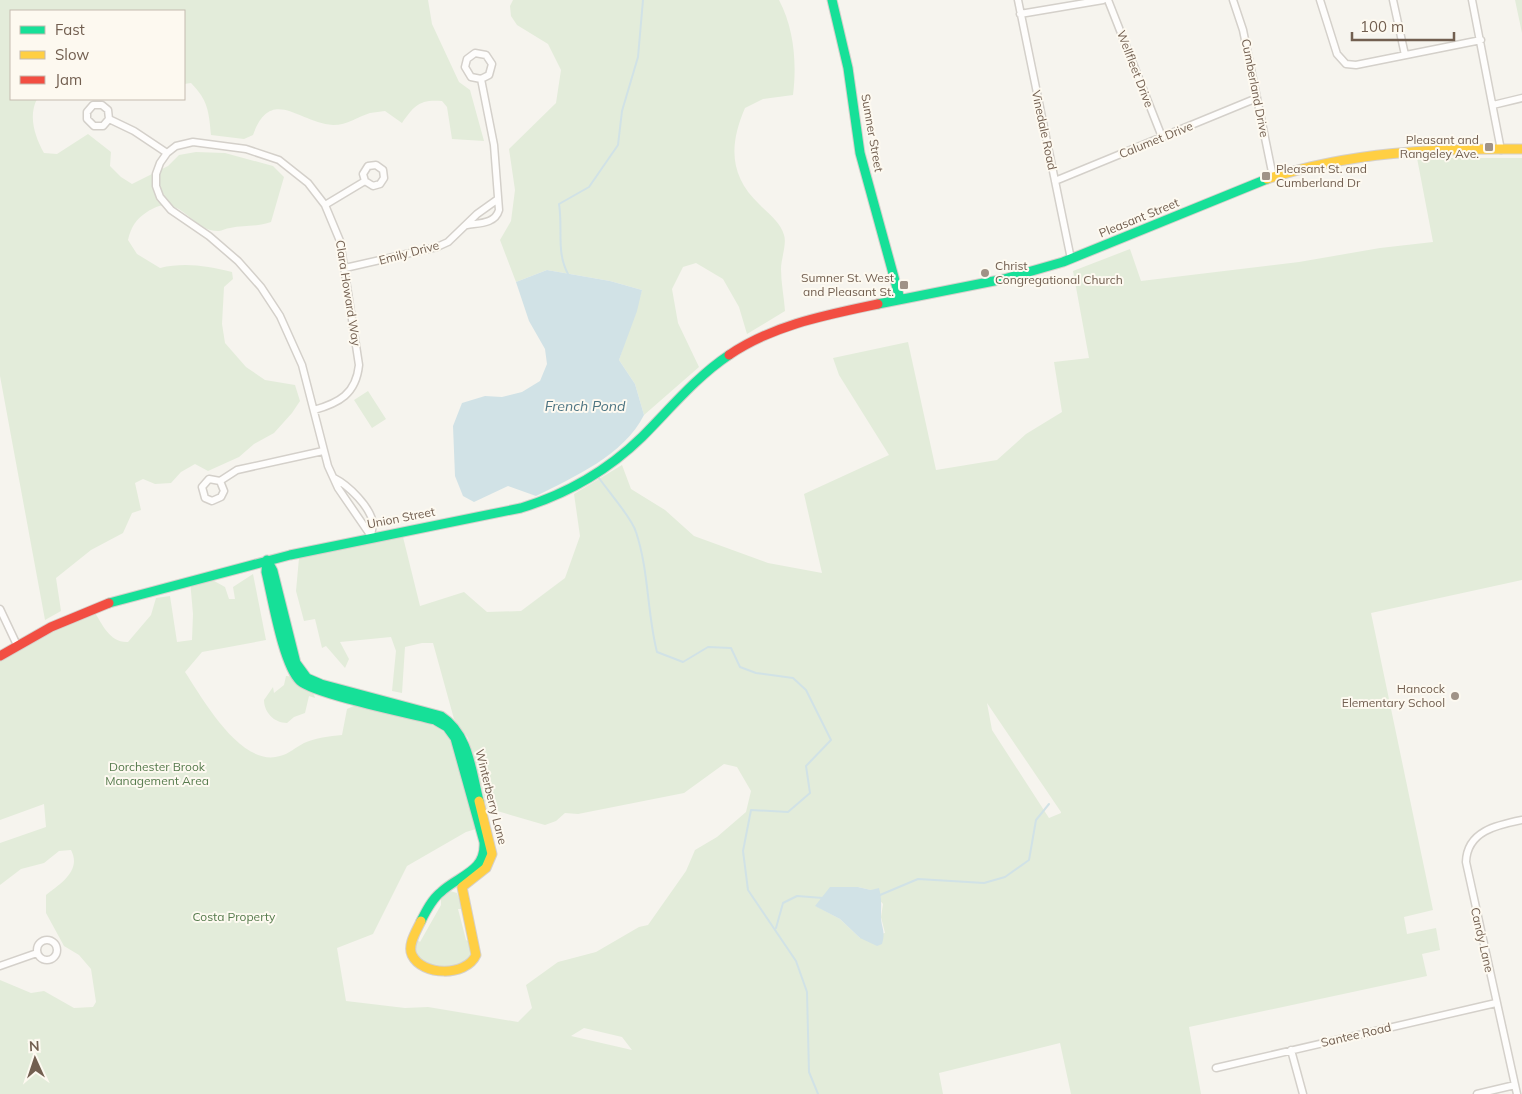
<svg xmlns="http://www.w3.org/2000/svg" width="1522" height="1094" viewBox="0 0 1522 1094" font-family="Mulish,sans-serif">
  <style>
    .green { fill: #e3ecda; fill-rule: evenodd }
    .water { fill: #d1e2e6 }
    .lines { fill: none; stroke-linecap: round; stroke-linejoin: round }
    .stream { stroke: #d1e2e6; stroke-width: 2 }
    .street-casing { stroke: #d4d0ca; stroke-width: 9 }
    .fast-casing { stroke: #d5d0cb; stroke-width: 11 }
    .slow-casing { stroke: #d5d0cb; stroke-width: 11 }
    .jam-casing { stroke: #d5d0cb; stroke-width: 11 }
    .street { stroke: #fefdfc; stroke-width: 6 }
    .fast { stroke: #16e098; stroke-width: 9 }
    .slow { stroke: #ffcf43; stroke-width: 9 }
    .jam { stroke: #f24e42; stroke-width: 9 }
    .poi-dot { fill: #a09387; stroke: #fdf9f0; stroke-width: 2 }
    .labels { text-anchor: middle; stroke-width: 4; stroke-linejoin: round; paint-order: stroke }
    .street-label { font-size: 12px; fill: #725f50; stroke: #fdf9f0 }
    .poi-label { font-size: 12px; fill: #725f50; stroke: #fdf9f0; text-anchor: end }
    .park-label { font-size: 12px; fill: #567b4d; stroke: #fdf9f0 }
    .water-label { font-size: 14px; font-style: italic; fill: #4c7482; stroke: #fdf9f0 }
  </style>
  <rect width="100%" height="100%" fill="#f6f4ee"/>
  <path class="green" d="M0,0H428L432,24L459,82L470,90L484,141L452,139L447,107L442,101C419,99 414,106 402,123L385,111C380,112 375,112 370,113C357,117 348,125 333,125C299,123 271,85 253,135L244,139L211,135C209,112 208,100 191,83L184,84V11H11V99H37C28,116 35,137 44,153L57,154L88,134L111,152L110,166L121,177L132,184L168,166L179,155L196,152L225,153L273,166L284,177L271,222C258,227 244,225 230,228C226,228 222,231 219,231C190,232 181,189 147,212C136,219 131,227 128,240L137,254L160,268C185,262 207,266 232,272L233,279L224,287L222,324L225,343L246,367L265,380L295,385L300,401L292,413L274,433L254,444L239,457L208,471L195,464L181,472L171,483L155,484L143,479L135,483L141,510L132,513L123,533L91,550L56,578L61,611L45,620L0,376Z
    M513,0H779C794,28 797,63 793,95L763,99L745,108C729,145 729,176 760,205C768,213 781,223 784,235C787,244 781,259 781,269C781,283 784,297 785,311L747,334L739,307L723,279L696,263L683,267L672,289L678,323L699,367L644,415L635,384L619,360L642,290L610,281L547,270L516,282L500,240L511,221L515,190L509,149L556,103L561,70L548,44L517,25L511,16L510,6Z
    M1515,0H1522V33Z
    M1417,158H1522V580L1371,613L1433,910L1404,917L1407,934L1436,928L1440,950L1422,954L1427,976L1189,1027L1201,1094H1071L1060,1043L939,1073L943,1094H0V980L31,993L44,991L74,1008L93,1007L96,1002L91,969L79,955L64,946L46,913V895C60,884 82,871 71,850L59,851L44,863L21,869L0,885V843L46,827L44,804L0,820V655L75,616L94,611C102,624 110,643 128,642L151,615L156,598L170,596L177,642L192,640L193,614L190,580L207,577L225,587L229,599H235L233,587L253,574L266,640L202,652L185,672C203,699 241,768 280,756C289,754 296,747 304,743C316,738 329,736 342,735L347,709L358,704L436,726L453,739L476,829L466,832L407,866L373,934L337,948L346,1001L405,1008L428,1007L518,1022L532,1008L526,985L558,962L596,952L639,927L648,925L686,871L695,850L717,837L746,812L751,791L737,767L724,764L684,793L578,814L565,813L556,821L545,825L487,808L468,738L454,719L433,643H422L405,647L402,693L392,691L396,651L391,637L340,642L349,659L345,668L326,646L322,648L315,619L304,621L296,591L299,558L403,537L420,606L464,592L487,612L521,611L565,578L580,536L574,494L622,465L631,489L665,510L694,536L768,563L822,573L804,494L889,455L839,375L833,358L908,342L936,470L997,460L1026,434L1062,412L1054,362L1089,358L1073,271L1130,249L1141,281L1299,262L1380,248L1433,242ZM987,703L1061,812V813L1049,818L992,730ZM858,887L871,890L883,904L881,917L885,933L860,938L840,919L816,906ZM584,1028L622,1037L632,1050L571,1036Z
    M368,391L386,419L372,428L354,400Z
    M286,676C295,675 314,689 315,698L309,696L305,713L294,717L287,723C274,723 264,712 264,700L273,687L274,693L284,685Z
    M450,891L457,893L463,909H458L466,940L473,944L474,953L465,967H431L413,955L417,939L420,942L441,905V895Z"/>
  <path class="water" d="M547,270L610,281L642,290L637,311L619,360L635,384L644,415C624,455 574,477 536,496L508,486L474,502L463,496L455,476L453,426L462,403L485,396L502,397L522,392L540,381L547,364L545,349L529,321L516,282Z
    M830,887H858L871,890L879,888C882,900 881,904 881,916C881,928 886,930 882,944L877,946L860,938L840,919L815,906Z"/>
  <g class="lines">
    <path class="stream" d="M568,274C556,252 563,228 559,204L589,187L618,145L622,111L638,57L643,0
      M599,478C608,491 632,518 636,532C649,571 647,613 657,652L683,662L708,647L731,648L740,667L756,673L793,678L806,690L831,740L806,766L810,793L788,812L751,810L743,851L748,890L796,961L807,992L809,1072L818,1094
      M880,895L918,879L984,883L1005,877L1029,860L1036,820L1049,804
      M776,928L783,903L797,896L823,898"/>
    <defs>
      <path id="street" d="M1018,0L1071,259
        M1108,0L1162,137
        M1233,0L1243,30L1273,177
        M1320,0L1337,54L1346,64L1356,65L1481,40
        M1393,0L1405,55
        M1472,0L1501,150
        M1020,14L1103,0
        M1493,105L1522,98
        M109,119L103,126H94L87,119V112L93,105H102L108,110L109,119L134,131L167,153
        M1055,181L1257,98
        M325,205L365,181L363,174L368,166L376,165L383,170L384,178L380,184L373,186L365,181
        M467,225C479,223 495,224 499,210L494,145L481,79L471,77L465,67L467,59L475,53L486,55L492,64L489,75L481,79
        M345,268L437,247L448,242L477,214L498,199
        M314,410C339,403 356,394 359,365L340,241L325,205L308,183L279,160L246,149L193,142L176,146L167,153L160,163L156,174V186L160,197L171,210L209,236L238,261L261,287L280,316L302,365L328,466L338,488L371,536
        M334,478C348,485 371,507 373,524C373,527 371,533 371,536
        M220,481L224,491L221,497L212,501L205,498L202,487L209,479L220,481L237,470L323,451
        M0,609L17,645
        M37 950a10 10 0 1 1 20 0a10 10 0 1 1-20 0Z
        M0,966L37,953
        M1291,1050L1303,1094
        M1216,1068L1496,1003
        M1477,1094L1515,1085
        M1517,1094L1466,862C1467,831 1497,825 1522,820"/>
      <path id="fast" d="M832,0L848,68L860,153L900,299
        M878,304L1004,279L1063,262L1267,179
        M267,560L273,571L296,663L307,678L321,684L441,716C469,734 471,770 479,801
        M267,560L266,572C272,596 283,665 300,681C314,694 411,714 435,720L447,727L455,738L484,842C486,872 459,875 441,892C432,899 426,911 421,921
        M109,603L290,555L521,508C567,494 608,470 642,437C670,409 696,377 729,355"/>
      <path id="slow" d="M1267,179C1350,152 1435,148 1522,149
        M421,921C417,930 407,945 412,955C422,976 466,977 476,955L462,887L486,868L492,854L479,801"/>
      <path id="jam" d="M729,355C773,325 826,315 878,304
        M0,656L51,627L109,603"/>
    </defs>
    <use href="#street" class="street-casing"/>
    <use href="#fast" class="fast-casing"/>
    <use href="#slow" class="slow-casing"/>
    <use href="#jam" class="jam-casing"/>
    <use href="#street" class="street"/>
    <use href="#fast" class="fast"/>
    <use href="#slow" class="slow"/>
    <use href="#jam" class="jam"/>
  </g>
  <g class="poi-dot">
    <rect x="1484" y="142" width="10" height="10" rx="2.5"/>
    <rect x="1261" y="171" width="10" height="10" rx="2.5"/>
    <circle cx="985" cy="273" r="5"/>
    <rect x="899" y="280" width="10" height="10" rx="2.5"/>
    <circle cx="1455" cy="696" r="5"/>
  </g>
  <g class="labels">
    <g class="street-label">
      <text transform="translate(1135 69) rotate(69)" y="4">Wellfleet Drive</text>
      <text transform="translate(1255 88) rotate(79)" y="4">Cumberland Drive</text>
      <text transform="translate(1044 130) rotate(78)" y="4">Vinedale Road</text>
      <text transform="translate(872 133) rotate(80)" y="4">Sumner Street</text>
      <text transform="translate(1156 140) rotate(-22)" y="4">Calumet Drive</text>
      <text transform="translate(1139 218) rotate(-22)" y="4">Pleasant Street</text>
      <text transform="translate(409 253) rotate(-15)" y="4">Emily Drive</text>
      <text transform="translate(348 293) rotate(81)" y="4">Clara Howard Way</text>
      <text transform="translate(401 518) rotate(-11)" y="4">Union Street</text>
      <text transform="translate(491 797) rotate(76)" y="4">Winterberry Lane</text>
      <text transform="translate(1482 940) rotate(77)" y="4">Candy Lane</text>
      <text transform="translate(1356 1035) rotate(-13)" y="4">Santee Road</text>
    </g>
    <g class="poi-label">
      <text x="1479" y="144">Pleasant and<tspan x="1479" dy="14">Rangeley Ave.</tspan></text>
      <text x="1276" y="173" text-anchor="start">Pleasant St. and<tspan x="1276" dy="14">Cumberland Dr</tspan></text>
      <text x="995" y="270" text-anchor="start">Christ<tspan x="995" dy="14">Congregational Church</tspan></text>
      <text x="894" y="282">Sumner St. West<tspan x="894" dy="14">and Pleasant St.</tspan></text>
      <text x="1445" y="693">Hancock<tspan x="1445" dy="14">Elementary School</tspan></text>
    </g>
    <g class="park-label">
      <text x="157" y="771">Dorchester Brook<tspan x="157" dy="14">Management Area</tspan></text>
      <text x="234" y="921">Costa Property</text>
    </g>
    <g class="water-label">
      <text x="585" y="411">French Pond</text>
    </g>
  </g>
  <rect x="10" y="10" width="175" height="90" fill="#fdf9f0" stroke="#c5bbb0"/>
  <rect x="20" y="26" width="25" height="8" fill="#16e098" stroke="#c5bbb0"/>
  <text x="55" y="35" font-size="15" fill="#725f50">Fast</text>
  <rect x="20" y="51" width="25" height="8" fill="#ffcf43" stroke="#c5bbb0"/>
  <text x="55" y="60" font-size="15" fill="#725f50">Slow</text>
  <rect x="20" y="76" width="25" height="8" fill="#f24e42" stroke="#c5bbb0"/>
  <text x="55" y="85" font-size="15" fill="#725f50">Jam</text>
  <g transform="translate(35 1059) rotate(357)" stroke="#fdf9f0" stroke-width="4" paint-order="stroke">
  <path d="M0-4L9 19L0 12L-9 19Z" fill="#725f50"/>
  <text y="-8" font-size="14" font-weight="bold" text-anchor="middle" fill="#725f50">N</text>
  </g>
  <path d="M1352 32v8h102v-8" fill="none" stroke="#725f50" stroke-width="2.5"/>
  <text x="1360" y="32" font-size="15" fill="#725f50" stroke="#fdf9f0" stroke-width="4" paint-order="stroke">100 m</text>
</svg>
